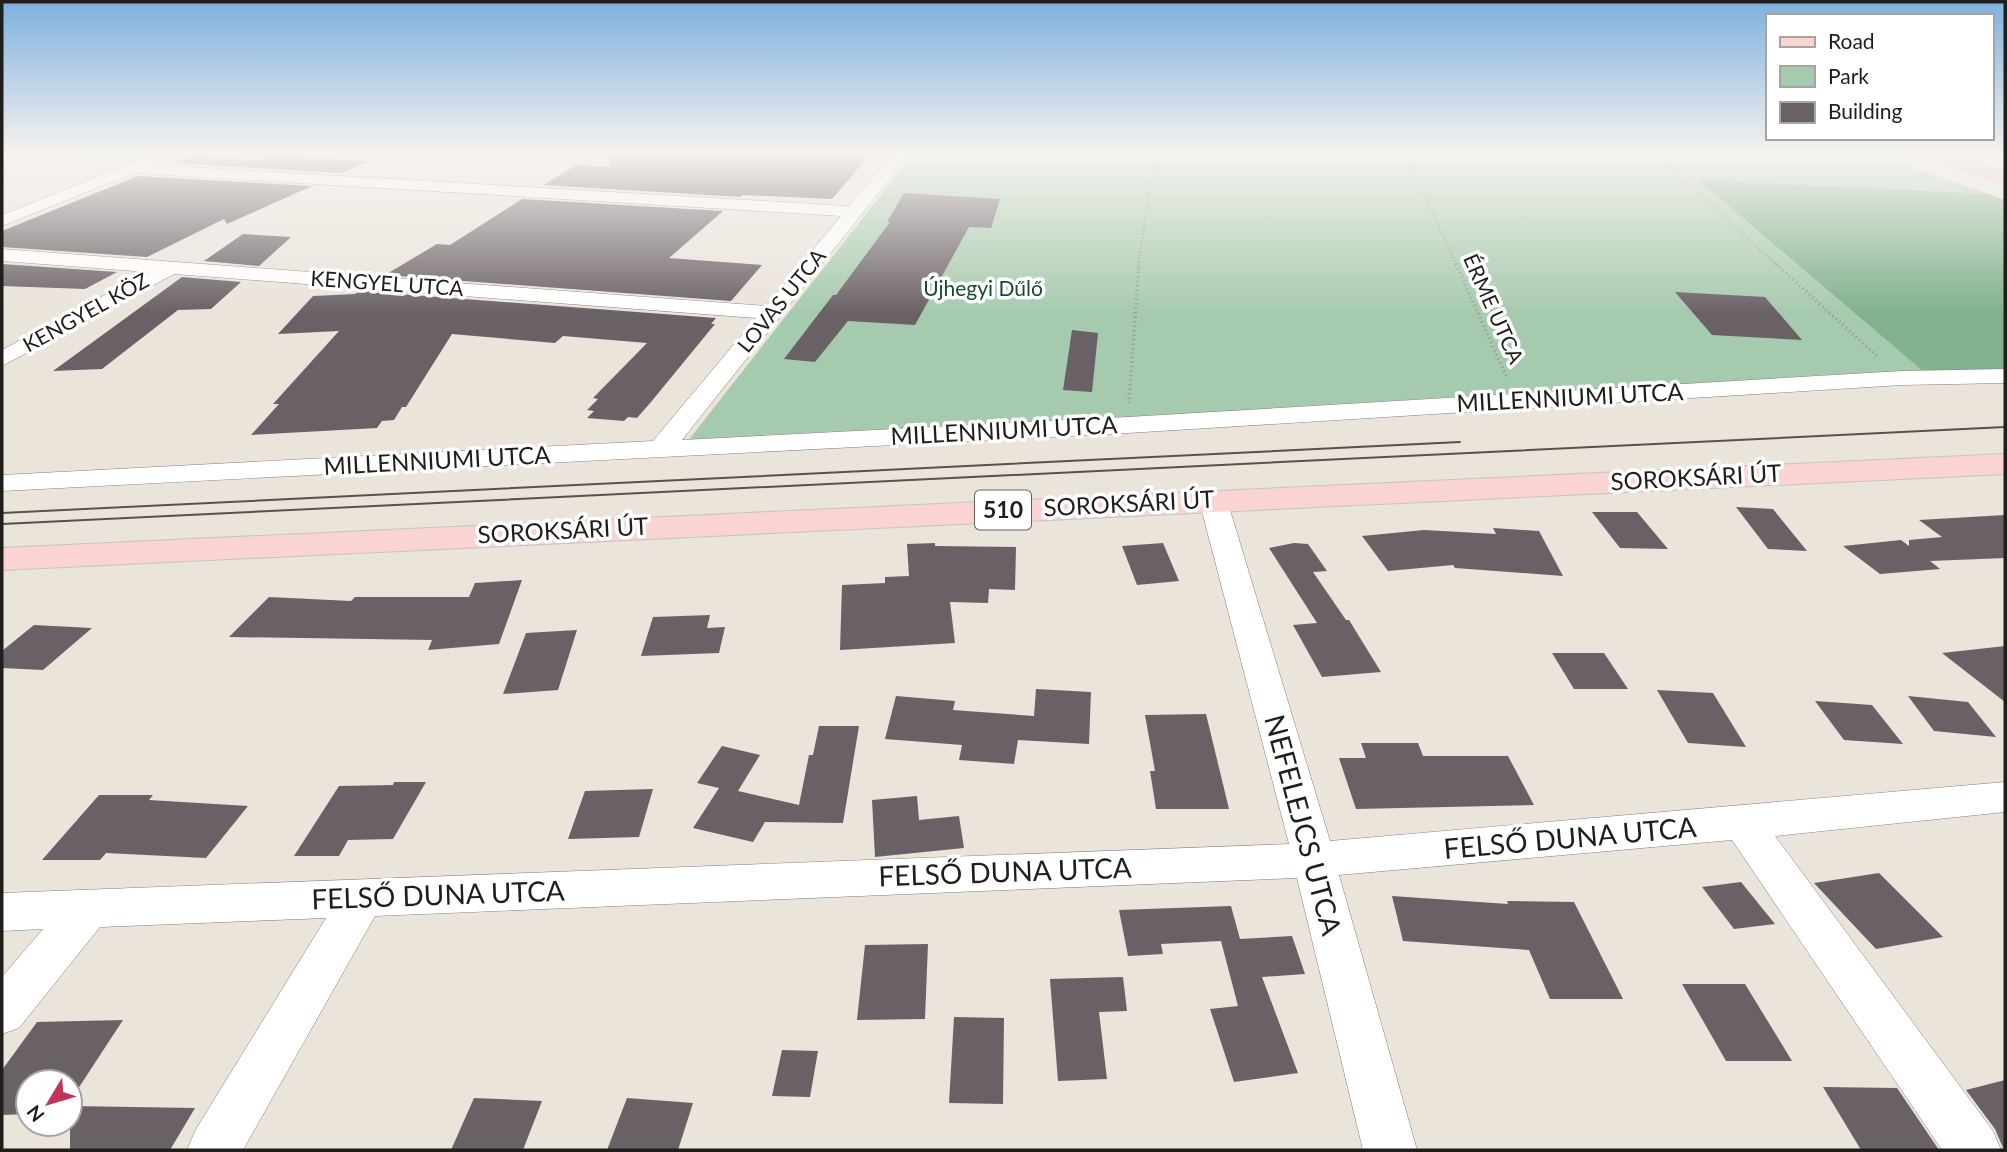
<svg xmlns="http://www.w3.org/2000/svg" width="2007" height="1152" viewBox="0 0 2007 1152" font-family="Lato,sans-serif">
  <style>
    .green { fill: #a6caae }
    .forest { fill: #81b18d }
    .building { fill: #6a6166 }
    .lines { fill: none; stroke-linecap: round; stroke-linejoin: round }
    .street-casing { stroke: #858077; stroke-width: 1 }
    .primary-casing { stroke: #c5c4c4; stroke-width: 2 }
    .highway-casing { stroke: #c5c4c4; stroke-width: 2 }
    .path-far1 { stroke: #99948e; stroke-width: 2.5; stroke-dasharray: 1 2.5; stroke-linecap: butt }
    .path { stroke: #99948e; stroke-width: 3.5; stroke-dasharray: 1 3.5; stroke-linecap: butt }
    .street { fill: #fff; fill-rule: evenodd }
    .primary { fill: #f9d4d3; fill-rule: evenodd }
    .highway { fill: #f5b8b6; fill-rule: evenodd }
    .tram { stroke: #56524e; stroke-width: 2 }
    .labels { text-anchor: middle; stroke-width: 7; stroke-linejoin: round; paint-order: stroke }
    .far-street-label { font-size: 21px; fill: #201e1b; stroke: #fff }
    .far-park-label { font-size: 21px; fill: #164d2a; stroke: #fff }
    .shield { fill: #fff; stroke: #63625f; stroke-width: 2 }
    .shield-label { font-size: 23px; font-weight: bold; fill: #201e1b }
    .street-label { font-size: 24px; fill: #201e1b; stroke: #fff }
    .near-street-label { font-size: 28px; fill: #201e1b; stroke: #fff }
  </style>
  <rect width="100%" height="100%" fill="#eae4db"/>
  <path class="green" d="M89,152H159L136,161L72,159Z
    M915,152H1868L1989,194L1699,181L1925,373L687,442Z"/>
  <path class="forest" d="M1698,180L1989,194L2005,200V370L1925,373Z"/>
  <path class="building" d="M609,152H872L832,199L743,195L740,197L544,185L576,165L609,167Z
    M270,155L300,157L370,161L341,173L172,163L193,156L258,160Z
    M138,176L312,186L227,224L224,219L147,257L2,247V231Z
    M904,193L1000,199L991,228L969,227L915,325L848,321L815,362L784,359L833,295H836L890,222H887Z
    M522,199L723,211L669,258L762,265L731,301L385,275L437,244L450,245Z
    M243,234L291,237L259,266L204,261Z
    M2,264L117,272L85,289L2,286Z
    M182,277L241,282L211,309L178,310L102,369L53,371Z
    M360,291L716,318L711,324H715L651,402L637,418L628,417L624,421L587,418L594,411L587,410L598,399L593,398L647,343L563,336L555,343L452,334L406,407H402L394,420L382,421L377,428L251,435L279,404H273L339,331L278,334L313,296L355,294Z
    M1675,292L1765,297L1802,340L1712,335Z
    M1072,330L1098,333L1092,392L1063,390Z
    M1736,507L1773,509L1807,551L1768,549Z
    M1592,512H1637L1668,549L1620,548Z
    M2005,515V558L1930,561L1940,569L1880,574L1843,546L1901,540L1909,546V540L1942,537L1919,520Z
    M1493,528L1539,531L1563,576L1455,568L1453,565L1388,571L1362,536L1424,530L1496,534Z
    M935,543V546L1016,547L1015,590L989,589L988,603L950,602L955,643L840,650L842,585L885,583V577L909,576L907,544Z
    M1163,543L1179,581L1137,585L1122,546Z
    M1294,543L1308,544L1327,571L1313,572L1346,620H1349L1381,672L1322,677L1293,625L1317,623L1269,548Z
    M522,580L499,644L428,650L432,640L229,637L269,597L351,601L355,597H469L475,583Z
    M710,615L707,628L725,627L719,653L641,656L653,617Z
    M34,625L92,628L43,670L2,668V651Z
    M577,630L558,690L503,694L526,633Z
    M2005,646V702L1942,653Z
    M1552,653H1604L1628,689H1574Z
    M1036,689L1091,692L1089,744L1018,740L1014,764L959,760L962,745L885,739L896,696L955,701L953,710L1034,716Z
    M1657,690L1713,693L1746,747L1688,743Z
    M1908,696L1968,702L1996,737L1934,731Z
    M1815,701L1872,705L1903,744L1844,740Z
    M1206,714L1229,809H1156L1150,771H1155L1145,715Z
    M819,726H859L843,823L765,822L753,842L693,828L719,788L697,783L722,746L760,755L738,791L799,805L809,755H813Z
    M1361,743H1418L1423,756H1508L1534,805L1356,809L1339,758H1366Z
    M394,782H426L393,839L348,840L339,856H294L339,786L393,785Z
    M653,789L639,837L568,839L585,791Z
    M99,795H153L149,800L248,806L206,858L106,853L100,860H42Z
    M917,796L919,820L959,816L964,848L875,857L872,800Z
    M1879,873L1943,937L1876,949L1814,883Z
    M1741,882L1775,924L1734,929L1702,887Z
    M1392,896L1508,904L1507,901L1574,902L1623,999H1550L1529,950L1403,941Z
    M1231,906L1240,939L1292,936L1305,974L1262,977L1298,1073L1234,1082L1210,1009L1238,1006L1221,941L1161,944L1163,954L1128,956L1119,910Z
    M928,944L925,1019L857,1020L865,945Z
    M1123,977L1127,1011L1099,1012L1107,1079L1058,1081L1050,979Z
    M1682,984H1745L1792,1061H1726Z
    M954,1017L1004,1018L1003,1104L949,1103Z
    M123,1020L70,1101V1082H28V1114L2,1115V1070L37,1022Z
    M782,1050L818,1051L810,1097L772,1096Z
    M2005,1080V1150H2004L1995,1129L1966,1090Z
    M1823,1087L1897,1088L1939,1150H1861Z
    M474,1098L542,1101L523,1150H451Z
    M627,1098L693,1103L678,1150H607Z
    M70,1106L195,1108L170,1150H70Z"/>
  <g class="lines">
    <defs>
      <path id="street" d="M895,152H911L682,440L1128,417L1902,371L2005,369V383L1902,385L1128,433L2,491V475L653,441L756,318L174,274L2,366V350L148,272L2,261V249L766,306L841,216L134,173L2,226V215L144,158H154L157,161L154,165L849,206Z
        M1213,491L1223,494L1227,500L1330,841L2005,782V812L1775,836L1993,1131L2001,1150H1942L1732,840L1339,875L1417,1150H1363L1297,878L375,916L243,1150H187L195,1131L326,918L100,927L19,1028L2,1034V977L43,929L2,931V893L1289,844L1199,500L1203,494Z"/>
      <path id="primary" d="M2005,454V474L2,570V548Z"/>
      <path id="highway" d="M1916,152H1944L2005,172V184L1918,156Z"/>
    </defs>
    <use href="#street" class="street-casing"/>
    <use href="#primary" class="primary-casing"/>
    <use href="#highway" class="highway-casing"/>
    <path class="path-far1" d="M1405,152L1457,266
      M1653,152L1778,266
      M1870,152L1904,165
      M2,170L52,152
      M1138,266L1156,152"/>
    <path class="path" d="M1456,264L1507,378
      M1776,264L1878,357
      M1129,403L1139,264"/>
    <use href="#street" class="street"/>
    <use href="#primary" class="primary"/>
    <use href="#highway" class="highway"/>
    <path class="tram" d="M2,513L1460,442
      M2,524L2005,427"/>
  </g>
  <linearGradient id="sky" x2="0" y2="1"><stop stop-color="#7db0de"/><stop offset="0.49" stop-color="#f6f3ef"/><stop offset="1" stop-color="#f6f3ef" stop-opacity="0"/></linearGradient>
  <rect width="2007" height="313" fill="url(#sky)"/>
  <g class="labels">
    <g class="far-street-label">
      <text transform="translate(387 284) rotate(4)" y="7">KENGYEL UTCA</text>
      <text transform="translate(782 301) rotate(-51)" y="7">LOVAS UTCA</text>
      <text transform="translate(1493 309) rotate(66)" y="7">ÉRME UTCA</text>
      <text transform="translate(86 313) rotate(-29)" y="7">KENGYEL KÖZ</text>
    </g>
    <g class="far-park-label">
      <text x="983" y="296">Újhegyi Dűlő</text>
    </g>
    <rect class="shield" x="975" y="490.5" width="56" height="39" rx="5"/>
    <g class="shield-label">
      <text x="1003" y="518">510</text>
    </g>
    <g class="street-label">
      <text transform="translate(1570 398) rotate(-3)" y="8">MILLENNIUMI UTCA</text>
      <text transform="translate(1004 431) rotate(-3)" y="8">MILLENNIUMI UTCA</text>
      <text transform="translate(437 461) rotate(-3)" y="8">MILLENNIUMI UTCA</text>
      <text transform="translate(1696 478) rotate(-3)" y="8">SOROKSÁRI ÚT</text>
      <text transform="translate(1129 504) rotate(-3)" y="8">SOROKSÁRI ÚT</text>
      <text transform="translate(563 531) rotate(-3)" y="8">SOROKSÁRI ÚT</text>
    </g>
    <g class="near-street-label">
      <text transform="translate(1303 825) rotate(75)" y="10">NEFELEJCS UTCA</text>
      <text transform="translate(1570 838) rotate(-5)" y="10">FELSŐ DUNA UTCA</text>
      <text transform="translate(1005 872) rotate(-2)" y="10">FELSŐ DUNA UTCA</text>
      <text transform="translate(438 895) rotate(-2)" y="10">FELSŐ DUNA UTCA</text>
    </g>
  </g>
  <rect width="2007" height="1152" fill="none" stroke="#201e1b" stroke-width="7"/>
  <rect x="1766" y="14" width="228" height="126" fill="#ffffff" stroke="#a6a5a4" stroke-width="2"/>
  <rect x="1780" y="37" width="35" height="10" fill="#f9d4d3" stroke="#a6a5a4" stroke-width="2"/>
  <text x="1828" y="49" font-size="21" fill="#201e1b">Road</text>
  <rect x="1780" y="66" width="35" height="21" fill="#a6caae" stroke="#a6a5a4" stroke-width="2"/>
  <text x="1828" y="84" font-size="21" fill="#201e1b">Park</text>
  <rect x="1780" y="102" width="35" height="21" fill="#6a6166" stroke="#a6a5a4" stroke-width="2"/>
  <text x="1828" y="119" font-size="21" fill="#201e1b">Building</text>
  <g transform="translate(49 1103) rotate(232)"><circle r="33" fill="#ffffff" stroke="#a6a5a4" stroke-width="2"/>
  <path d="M0-5L12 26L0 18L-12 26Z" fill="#c23359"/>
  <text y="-10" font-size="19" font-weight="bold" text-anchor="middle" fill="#201e1b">N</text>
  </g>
</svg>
